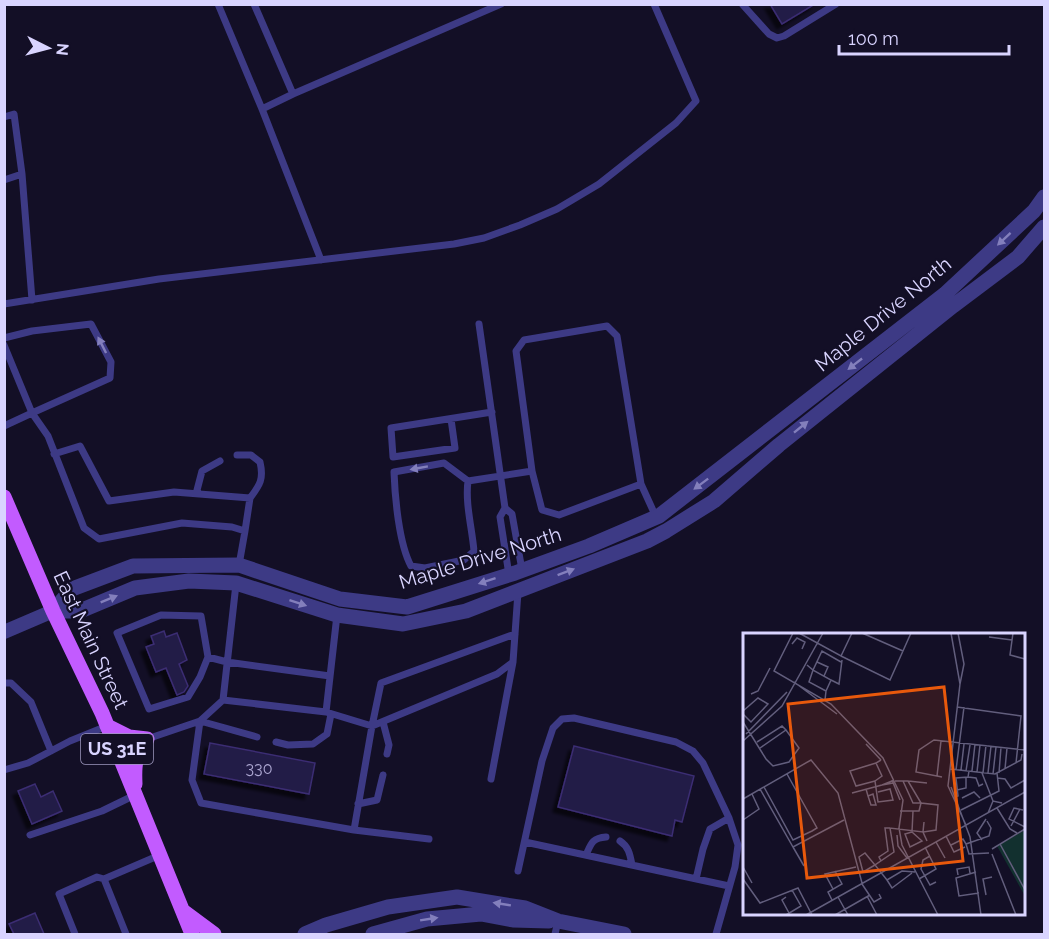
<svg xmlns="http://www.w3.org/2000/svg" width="1049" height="939" viewBox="0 0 1049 939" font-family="Raleway,sans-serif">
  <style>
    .building { fill: #241b47; stroke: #3b2d73; stroke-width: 1.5; filter: url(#shadow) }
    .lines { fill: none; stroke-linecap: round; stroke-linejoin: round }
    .service { stroke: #3d3a85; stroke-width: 7 }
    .minor { stroke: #3d3a85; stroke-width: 14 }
    .tertiary { stroke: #3d3a85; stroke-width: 15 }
    .primary { stroke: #c25bff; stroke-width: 15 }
    .oneway { fill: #837fbc }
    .labels { text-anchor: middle; stroke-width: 4.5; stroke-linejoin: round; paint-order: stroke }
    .number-label { font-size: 16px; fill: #aca6d1 }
    .shield { fill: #130f26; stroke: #9e99be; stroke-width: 1.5 }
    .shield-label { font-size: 18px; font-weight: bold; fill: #d9d4ff }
    .street-label { font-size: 20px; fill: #d9d4ff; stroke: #130f26 }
    .inset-road { fill: none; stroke: #625e7d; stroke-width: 1.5 }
    .view { fill: #e8590c; fill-opacity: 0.15; stroke: #e8590c; stroke-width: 3 }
    .inset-edge { fill: none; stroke: #d9d4ff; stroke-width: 3 }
  </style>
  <defs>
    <filter id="shadow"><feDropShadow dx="-5" dy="5" stdDeviation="1.5" flood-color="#0009"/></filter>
  </defs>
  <rect width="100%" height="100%" fill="#130f26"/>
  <path class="building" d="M770,4H815L782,24Z
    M164,631L166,637L177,633L187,660L179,664L188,686L184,692L177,695L166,668L156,672L146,647L154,644L151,636Z
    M210,743L315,763L309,794L204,774Z
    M574,746L694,776L682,822L675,820L672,836L558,807Z
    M35,784L41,797L53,791L62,811L32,824L18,791Z
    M35,913L44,934H14L9,924Z"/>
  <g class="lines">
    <path class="service" d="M218,4L262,109L321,260
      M254,4L293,94L501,4
      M742,4L769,34L777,38L784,36L836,4
      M262,109L293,94
      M4,117L14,114L22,174L32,300
      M4,180L22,174
      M4,304L159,279L454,244L484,238L520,225L557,209L599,184L676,123L696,101L654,4
      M479,324L505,508
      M4,338L32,331L91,324L111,362L110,378L32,413L4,345
      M451,419L455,448L393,457L391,428L492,412
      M4,426L32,413L48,436L84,528L99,539L182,523L232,527L245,531L239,565
      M54,454L80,446L109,501L174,492L250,498L245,531
      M237,455H251L260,462C264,479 260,485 250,498
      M532,471L516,351L524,340L607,326L617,336L641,484
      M468,481C465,503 472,528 474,551L464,560L425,568L411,566C399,544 395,498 394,472L444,463L468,481L532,471L542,510L559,515L641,484L656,517
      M196,494L202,471L220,461
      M509,575L500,517L505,508L512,514L522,570
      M337,615L326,712L372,726L381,683L515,634
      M208,657L200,677L188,697L149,709L117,633L161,615L201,616L208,657L227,662L330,676
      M4,683H11L31,702L51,751
      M223,700L326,712
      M200,721L223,700L236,584
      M200,721L257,737
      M383,722L389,745L387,754
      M147,739L200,721L192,780L201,803L354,830L372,726L497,674L513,662L518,592
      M276,742L288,745L313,744L327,734L331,714
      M4,770L28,763L70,741L107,726
      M491,779L513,662
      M358,804L377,800L383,775
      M354,830L429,839
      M30,835L102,811L135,795
      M620,841C629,847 630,855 632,865
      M525,842L729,886
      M586,855C591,844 592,838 606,837
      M518,871L542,761L553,728L562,719L574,718L676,742L693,751L703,763L729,818L738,845L735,867L716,934
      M104,879L126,934
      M696,879L703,849L710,829L729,818
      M75,934L59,894L97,877L104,879L160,855
      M555,934L558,921"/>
    <path class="minor" d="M4,632L53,611"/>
    <path class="tertiary" d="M53,611L72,589L133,566L239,565L340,599L407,607L515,573L589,546L659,516L945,294L1034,211L1044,197
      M53,611H80L135,588L189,581L236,583L337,615L403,624L466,611L647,541L666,531L714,501L779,445L953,306L1018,257L1044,227
      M305,934L326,925L388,907L457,897L525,908L558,921L624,934
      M373,934L427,919L481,914L513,920L549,921"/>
    <path class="primary" d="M4,497L53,611L102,713L192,934
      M107,726L129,737L147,739
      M135,784C134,763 135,757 147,739
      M183,911L214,934"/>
  </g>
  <defs><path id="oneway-solid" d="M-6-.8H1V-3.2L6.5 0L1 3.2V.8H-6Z" transform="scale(1.5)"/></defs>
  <g class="oneway">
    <use href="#oneway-solid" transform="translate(1004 239) rotate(137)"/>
    <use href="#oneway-solid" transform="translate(102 345) rotate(-117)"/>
    <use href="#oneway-solid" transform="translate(855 364) rotate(142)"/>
    <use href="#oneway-solid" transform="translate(801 427) rotate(-39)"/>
    <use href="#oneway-solid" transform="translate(419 468) rotate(170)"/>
    <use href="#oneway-solid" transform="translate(701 484) rotate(143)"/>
    <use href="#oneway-solid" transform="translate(566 572) rotate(-21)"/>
    <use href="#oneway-solid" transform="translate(487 581) rotate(162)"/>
    <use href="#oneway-solid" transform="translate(109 599) rotate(-22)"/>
    <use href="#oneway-solid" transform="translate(298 603) rotate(18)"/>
    <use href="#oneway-solid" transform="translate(502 904) rotate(-171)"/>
    <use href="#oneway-solid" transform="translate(429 919) rotate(-9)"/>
  </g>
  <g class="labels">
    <g class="number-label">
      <text x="259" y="774">330</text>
    </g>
    <rect class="shield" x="81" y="734" width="72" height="30" rx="4.5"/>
    <g class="shield-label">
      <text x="117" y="755">US 31E</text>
    </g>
    <g class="street-label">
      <text transform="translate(883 314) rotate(-39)" y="7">Maple Drive North</text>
      <text transform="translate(480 558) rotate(-17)" y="7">Maple Drive North</text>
      <text transform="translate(91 640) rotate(65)" y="7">East Main Street</text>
    </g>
  </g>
  <g transform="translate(743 633)">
    <rect width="282" height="282" fill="#130f26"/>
    <path d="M282,197V263L254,213Z" fill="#12302f"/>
    <path class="inset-road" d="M50,0L31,38L88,71L140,125L160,167L156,195L159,212L195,282M56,0L98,23L109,0M119,0L160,18M208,0L217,51L205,153L223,192M215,0L221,31L217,51M270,0L267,22L282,26M246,4L269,7M49,11L54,5L62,9L59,16M98,23L147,47L168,0M74,29L85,34L81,43M64,32L70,37L79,18L98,29M88,47L96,51L99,27M51,49L94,81M8,61L15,58L27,35M82,67L83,58L66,49L70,37L88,47L83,58M214,74L278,83L273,130M0,78L15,65L25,71L8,89L0,81M0,89L23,126L30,133L46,129L56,115L43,97L17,115M3,101L44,59M0,108L39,73L80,0M14,109L39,93L43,97M123,111L138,127M207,136L252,141L278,127L279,121M262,136L264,115M213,137L221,74M218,137L221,111M223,138L227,112M229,138L232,111M234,139L237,112M239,140L250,168M240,140L243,112M245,140L248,113M256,140L258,114M250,141L253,114M194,143L198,108M199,144L173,139L176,117L191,107L282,117M225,144L233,145L236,153L240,151M254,145L262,146L268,155L282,147M149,147L157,167M132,148L113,153L107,138L133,130M149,148L139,152L150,150M152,148H165L178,170L195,172L193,197L180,199L184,208M165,148L184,150M21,154L50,207L69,198L74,195L44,141M208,154L227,204L238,282M17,156L50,214L101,187M123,156L125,163L128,172H133L130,161L125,163M214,157L223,155V144M135,159L147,156L150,167L135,169L132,148L139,143L133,130L138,127M109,160L139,152M211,164L215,163L213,145L225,144L226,138M219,165L231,159L237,165M0,166L68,127L95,160L119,250M254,175L267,196L274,200M218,177L256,158L254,140M280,177L271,175L266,186L282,194M157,178H176L178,170H170L160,148M245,180L250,168L259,170M0,187L16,176L9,161M268,193L277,176M169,199L179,208L167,214L162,201L169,199L170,178M154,202L155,213L164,225M203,203L211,219L222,214M239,207L234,200L243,186M193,209L202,225M223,211L226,221L246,220M257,211L282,257M208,212L220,206L223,211L246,203L248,195L244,188M50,214L61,233M249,216L282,196M122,220L132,232L120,239L116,224ZM249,221L273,282M187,223L180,227L178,236L187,252L193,249M138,228L136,224L145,218L142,195H147M0,234L9,250M172,239L159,238L144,247L132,232L151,219L147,195L180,199L181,189M233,239L213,245L216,263L236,260M215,242L214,236L226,234L227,240M0,246L17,270L55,255L69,282M176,246L193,236L182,214M144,247L149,255L169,240M119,251L131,269L138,265L136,261M90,256L82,241L113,234M243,262L240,246L249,244M124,263L134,282M43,264L39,267L46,280M95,264L105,282M89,267L85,259L99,251L92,238M43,282L58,273L49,257M63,282L282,159M92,282L127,262"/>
    <path class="view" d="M201,54L220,228L64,245L45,71Z"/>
    <rect width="282" height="282" class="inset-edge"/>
  </g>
  <rect width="1049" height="939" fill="none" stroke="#d9d4ff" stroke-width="12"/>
  <g transform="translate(48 48) rotate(96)" stroke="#130f26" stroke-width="4.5" paint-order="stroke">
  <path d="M0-4.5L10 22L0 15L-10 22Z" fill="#d9d4ff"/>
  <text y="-9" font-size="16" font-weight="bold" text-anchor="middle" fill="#d9d4ff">N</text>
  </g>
  <path d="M839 45v9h170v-9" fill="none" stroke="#d9d4ff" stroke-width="3"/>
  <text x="848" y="45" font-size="18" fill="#d9d4ff" stroke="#130f26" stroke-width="4.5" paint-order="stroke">100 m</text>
</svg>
